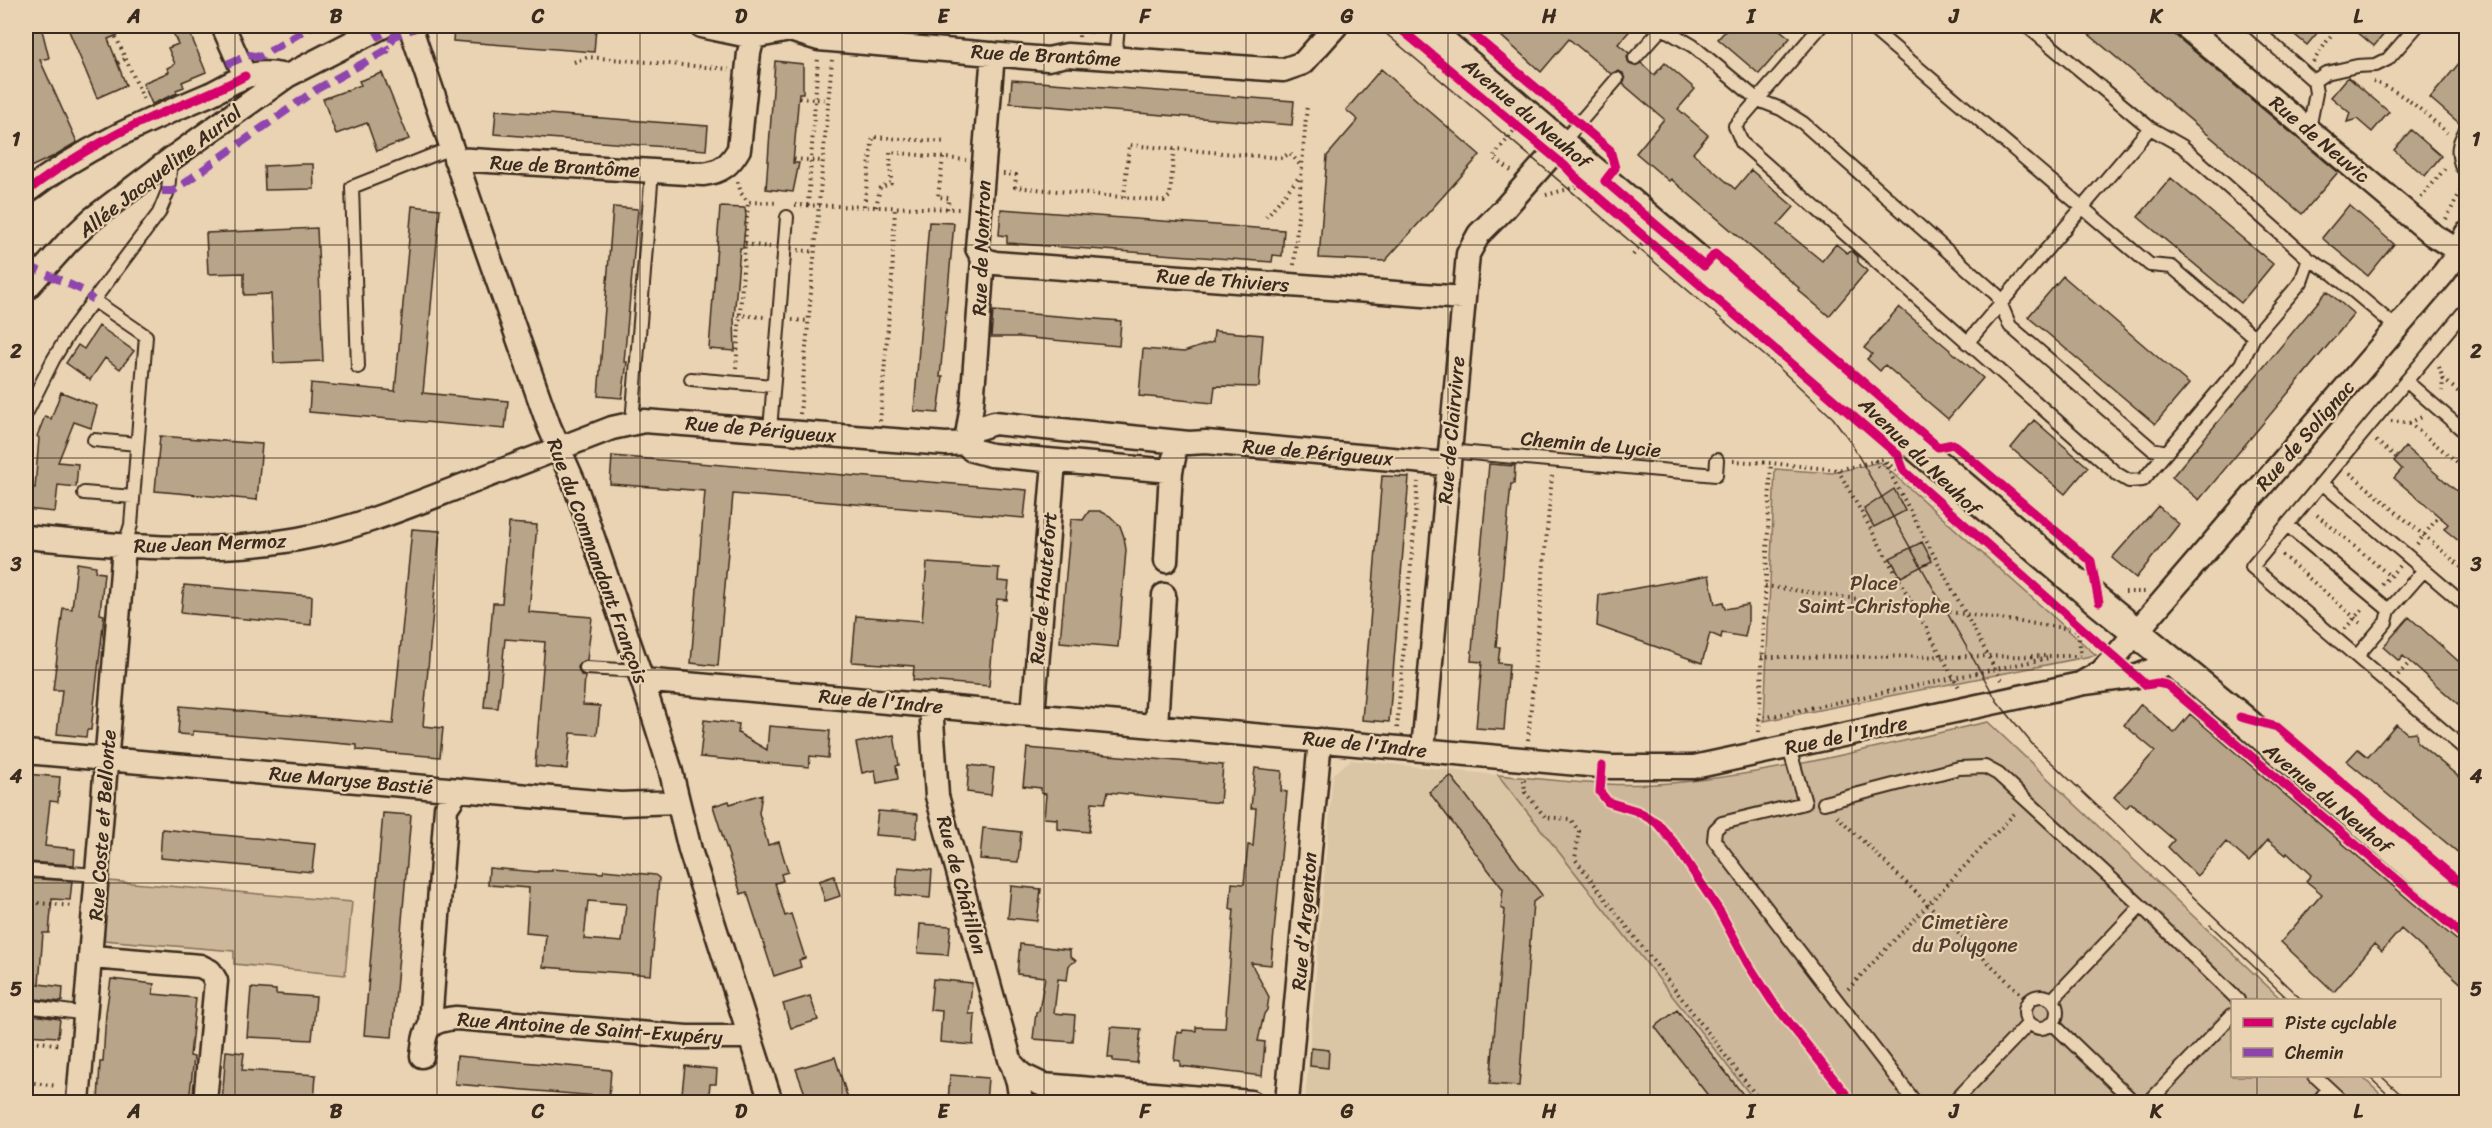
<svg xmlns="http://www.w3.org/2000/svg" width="2492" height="1128" viewBox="0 0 2492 1128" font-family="Sriracha,sans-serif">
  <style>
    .built { fill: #dac5a5 }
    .green { fill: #cdb79a; stroke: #84705c; stroke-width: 1.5 }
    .building { fill: #b8a488; stroke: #3b2a1e; stroke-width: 1.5; fill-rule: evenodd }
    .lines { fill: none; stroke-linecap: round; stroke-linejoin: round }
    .service-casing { stroke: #3b2a1e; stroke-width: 16 }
    .minor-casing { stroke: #3b2a1e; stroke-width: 27 }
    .tertiary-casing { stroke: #3b2a1e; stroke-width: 33 }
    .path { stroke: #3b2a1e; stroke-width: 4; stroke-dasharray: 1.5 4.5; stroke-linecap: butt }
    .service { stroke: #e9d3b2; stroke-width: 12 }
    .minor { stroke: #e9d3b2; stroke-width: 22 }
    .tertiary { stroke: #e9d3b2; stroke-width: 28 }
    .tram { stroke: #3b2a1e; stroke-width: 1.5 }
    .quiet { stroke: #8e44ad; stroke-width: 8; stroke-dasharray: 15 8; stroke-linecap: butt }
    .cycleway-casing { stroke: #e9d3b2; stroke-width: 13 }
    .cycleway { stroke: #d6006c; stroke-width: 9 }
    .grid { fill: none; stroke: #3b2a1e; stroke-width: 1.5; stroke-opacity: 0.55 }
    .labels { text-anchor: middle; stroke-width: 4.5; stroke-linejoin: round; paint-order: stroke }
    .street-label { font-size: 20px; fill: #3b2a1e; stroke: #e9d3b2 }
    .park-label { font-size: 20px; fill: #513f31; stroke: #e9d3b2 }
    .neatline { fill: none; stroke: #3b2a1e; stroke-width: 2 }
    .grid-label { font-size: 20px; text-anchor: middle; font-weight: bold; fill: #3b2a1e }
  </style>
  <rect width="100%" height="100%" fill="#e9d3b2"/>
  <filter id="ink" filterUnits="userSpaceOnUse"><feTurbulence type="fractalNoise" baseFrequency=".0167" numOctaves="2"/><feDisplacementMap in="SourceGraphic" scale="12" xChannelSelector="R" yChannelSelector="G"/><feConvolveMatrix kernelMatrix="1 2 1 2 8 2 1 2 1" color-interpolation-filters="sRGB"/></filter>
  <g filter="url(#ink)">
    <path class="built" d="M1351,760L1498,775L1756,1102H1305L1333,774Z"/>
    <path class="green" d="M1880,462L2096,655L1764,721L1775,469L1832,473Z
      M1988,722L2282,1000H2232V1076H2361L2389,1102H1756L1498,775C1555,780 1613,788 1671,783C1778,774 1884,744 1988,722Z
      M109,881L352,902L345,975L234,964V951L103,940Z"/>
    <path class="building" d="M26,26H41L49,58L40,60L77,142L52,157L26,169Z
      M67,26H140L108,39L126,85L97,98Z
      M170,26H187L206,72L182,82L184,87L176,90L177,93L152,104L143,83L169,72L167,68L175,64L168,48L178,44Z
      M454,26H568L596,28L594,52L453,41Z
      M1490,26H1634L1618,44L1629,53L1627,57L1629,64L1634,66L1641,63L1654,75L1665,63L1695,89L1678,109L1708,135L1693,153L1735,189L1751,170L1794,207L1778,225L1822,261L1836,244L1847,253L1852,251L1858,257V262L1867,271L1829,316L1798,290L1799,288L1671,179L1669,181L1636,153L1664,119L1623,84L1625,80L1623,73L1618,71L1611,74L1569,39L1541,72Z
      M1730,26H1775L1790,38L1759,74L1718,39Z
      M2079,26H2167L2176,36L2338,172L2302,214Z
      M2284,26H2323L2307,45Z
      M2350,26H2391L2374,46Z
      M2466,55V114L2459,123L2430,98Z
      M775,61L803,64V93H799L793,163H799L793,192L766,189Z
      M1381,69L1480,155L1385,261L1319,258L1327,156L1358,120L1346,110Z
      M382,73L409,139L377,151L367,123L336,134L323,99L361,85L359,81Z
      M2348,77L2389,112L2372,132L2357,119L2347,122L2350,113L2331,97Z
      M1012,80L1294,101L1292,125L1010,103Z
      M496,110L708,126L706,150L494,134Z
      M2411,130L2441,156L2425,176L2394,150Z
      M302,164H313L314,189L265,190L264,166Z
      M2171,178L2273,264L2241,303L2138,217Z
      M2349,205L2394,244L2368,276L2322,238Z
      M412,206L440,209L423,393L508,401L505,429L309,412L311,383L395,391Z
      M613,207L638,209L624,362H627L622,398L598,396Z
      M720,207L745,208L746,216L743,248H740L734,318L735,351L709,349Z
      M1001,209L1284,230L1282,256L1273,255L1272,262L1007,243V236L999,235Z
      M929,222L954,223L940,377H943L938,413L914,411Z
      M317,228L323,361L274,363L271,294L244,295V273L208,274L206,233Z
      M2063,276L2189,384L2155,424L2028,317Z
      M2327,291L2354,314L2199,500L2172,477Z
      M1899,307L1983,378L1948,419L1885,365L1880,371L1867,359L1872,354L1864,348Z
      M993,311L1121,321L1119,346L1019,337H991Z
      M99,326L134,351L120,369L105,358L90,380L66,363L78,345L84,349Z
      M1214,331L1263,335L1259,387L1215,386L1213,403L1139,396L1143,349L1184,352L1213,342Z
      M61,392L97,406L91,428L74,422L58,462L78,464L76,487L58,485L55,512L26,509L29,487L35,488L39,438L37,436L45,416L51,419Z
      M2034,420L2088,467L2065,494L2011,448Z
      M160,436L262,444L257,500L155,491Z
      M2405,447L2466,499V547L2444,529L2448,524L2394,478L2402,469L2394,461Z
      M612,456L1027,490L1024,518L733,494L718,666L691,663L705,491L610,484Z
      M1489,464L1515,466L1514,484H1511L1496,647H1500L1498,663L1509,664L1504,730L1476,728L1482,662L1471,661Z
      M1382,476L1409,477L1389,722L1362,720Z
      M1894,489L1905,511L1874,527L1864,509Z
      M2158,506L2179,524L2136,578L2112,558Z
      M1089,511H1100L1110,516L1120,526L1124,537L1126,550L1118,647L1060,642L1071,519L1083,520Z
      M509,523L537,525L529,612L592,617L587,660L579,663L578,668L581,675L585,676L583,705L600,706L597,735L571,733L567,769L535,766L545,642L505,639L498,708L484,707L493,603H502Z
      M412,529L440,531L423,726L443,728L440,757L357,750V745L193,731V735L178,734L180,706L393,724Z
      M1922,542L1932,561L1901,577L1890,558Z
      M77,563L96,566L95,572L104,573L100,614L104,615L102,635L91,730H87L86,737L57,734L62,690H53L63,608L72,609Z
      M927,563L999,568L998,581L1009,582L1007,600L997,599L989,686L913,680L914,666L852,662L856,616L922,621Z
      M1709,575L1715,604L1723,602L1725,609L1748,605V623L1745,637L1722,633L1721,638L1710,633L1702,663L1597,626L1599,595Z
      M184,585L312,596L311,625L181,613Z
      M2409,617L2466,668V711L2403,656L2399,661L2383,647Z
      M2141,704L2174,733L2190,714L2466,948V988L2401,929L2382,951L2374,944L2334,992L2281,942L2322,894L2306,881L2311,875L2287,853L2286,855L2268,840L2249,862L2226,842L2197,876L2168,847L2174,840L2131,803L2126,808L2114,797L2155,751L2124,725Z
      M704,720L739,724L738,733L767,750L769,726L830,731L828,758L810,756L809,767L700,757Z
      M2396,724L2407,733L2416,732L2417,742L2466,783V859L2347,761L2358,749L2368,757Z
      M894,735L899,765L896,766L898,779L877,783L875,770L862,773L856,743Z
      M1027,748L1223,765L1220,803L1108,792L1105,803L1092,802L1089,832L1057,829V819L1044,818L1046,794L1041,793V788L1023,786Z
      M969,765L994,768L991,795L967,792Z
      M1255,768L1282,771L1281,791L1287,792L1271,965L1251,963L1269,997L1267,1010L1264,1014L1258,1041L1265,1042L1262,1076L1180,1066V1061L1174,1060L1177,1032L1182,1033L1183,1030L1196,1031V1027L1225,1028L1234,909H1230L1232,883L1244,884L1248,845L1253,846L1256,808H1251Z
      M26,774L60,777L58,802L50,801L45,846L75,849L74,865L26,862Z
      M1451,776L1542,895L1533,902L1519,1086L1490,1084L1505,910L1501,908L1503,889L1429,792Z
      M762,794L759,813L768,845L779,842L788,872L781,874L783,881L775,883L785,916L791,914L805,958L799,960L801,967L774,976L747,892L741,894L713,806L729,801L730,804Z
      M878,811L918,814L916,838L875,835Z
      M383,813L411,815L392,1037L364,1035Z
      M983,828L1021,832L1018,862L980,859Z
      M162,829L315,844L312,872L160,858Z
      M898,867L932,870L930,898L896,895Z
      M489,868L538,872V871H552V869L603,873L604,870L655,875L659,878L651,975L543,967L546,935L526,933L529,888L488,885ZM588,901L626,904L622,942L584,939Z
      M834,876L840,896L825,901L819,881Z
      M26,878L72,881L70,900L52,899L49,933H43L39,984L63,987L62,1002L26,998Z
      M1011,886L1041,889L1037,921L1008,918Z
      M920,924L951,926L948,955L918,953Z
      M1020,944L1070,950V956L1076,961L1069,965L1067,980L1058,979L1054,1013L1075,1015L1073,1042L1033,1039L1036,1012L1039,1011L1045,977L1017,974Z
      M111,979L154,984L153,994L196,998L190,1056L194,1057L189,1102H98L100,1062H103L106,1013Z
      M933,979L972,983L969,1014H975L973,1045L940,1042L942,1011L930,1010Z
      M251,988L276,990V994L316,997L312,1040L247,1037Z
      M810,996L818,1020L791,1028L783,1004Z
      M1677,1010L1749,1102H1713L1655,1027Z
      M26,1014L60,1019L58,1037L26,1035Z
      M1111,1027L1141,1029L1137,1063L1113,1061V1058H1108Z
      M1311,1048L1329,1050L1328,1068L1310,1066Z
      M226,1051L244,1053L242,1070L316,1075L314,1102H222Z
      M457,1056L611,1070L609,1097L455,1084Z
      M835,1057L849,1102H808L796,1069Z
      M685,1066L717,1069L716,1084H710L708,1102H681Z
      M950,1075L988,1078L986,1102H948Z"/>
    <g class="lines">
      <defs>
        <path id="service" d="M1659,26L1693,46L1758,100L1781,109L1803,123L1997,295L2010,326L2152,449L2167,452
          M1821,26L1735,126L1742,143L2117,474L2129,481L2143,480L2241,364L2254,337L2301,282L2309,259
          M1869,26L2150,265L2172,267L2254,337
          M2027,26L2150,128L2182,146L2309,259L2333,274L2397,328
          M2252,26L2314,81L2316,93L2309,129
          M1635,58L1662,28
          M1115,59L1118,26
          M2314,81L2326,73L2357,66L2376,65L2388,59L2417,26
          M2466,130C2458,143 2456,152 2462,167L2466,170
          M1561,144L1617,79
          M93,300L146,336L131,525L124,547
          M2466,309L2252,567L2466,750
          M1967,343L2150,128
          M358,367L352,187L451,148
          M691,379L773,386
          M2406,381L2466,433
          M26,414L53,360L71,330L159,213L168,191L171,159
          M632,423L652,171
          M770,430L787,217
          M94,440L137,444
          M1448,451L1716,475L1717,460
          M84,493L133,497
          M2287,525L2389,610L2424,570L2322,483
          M2424,570L2466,606
          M2358,655L2386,622L2389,610
          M586,668L639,671
          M1789,748L1805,803L1722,823L1715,830L1714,840L1915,1102
          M1824,803L1959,768L1985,767L1998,774L2141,906L2052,1000
          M26,870L98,875
          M2141,906L2238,1000
          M2025 1012a16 16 0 1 1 32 0a16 16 0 1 1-32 0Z
          M26,1006L87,1014
          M2052,1023L2134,1102
          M2315,1076L2343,1102
          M1954,1102L2029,1023
          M2149,1102L2232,1015
          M2318,1102L2328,1089"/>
        <path id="minor" d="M223,26L245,76
          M410,26L485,245L549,426L575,485L642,680L670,768L690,850L771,1102
          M701,26L753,37L790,30L819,39L1048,59L1067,55L1283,70L1303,63L1336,26
          M2185,26L2433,235L2457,250
          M455,159L703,174C721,172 730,165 739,149L749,53L753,37
          M26,192C82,149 144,122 208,95C224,88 238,77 255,74C265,72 276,74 287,76
          M983,259L995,263L1463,298
          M26,289L68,242L92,219L171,159L287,76L384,26
          M966,442L972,405L983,259L977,248L993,54
          M966,443L973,430L994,423L1189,443L1206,442L1447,464
          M966,443L972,450L991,455L1171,471
          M26,537C116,546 208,555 298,539C354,529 407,507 459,487C510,467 561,448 612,428L644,421L946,444L966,443
          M1166,561L1171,471L1174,458
          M642,680L1611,767H1694L2080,684L2101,672L2115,657L2443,274L2455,258L2466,234
          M2085,683L2137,676L2173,662
          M931,705L937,796L1011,1063L1022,1075L1043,1085L1251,1102
          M1033,714L1054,462
          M1156,725L1164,595
          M1423,750L1468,254L1479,234L1504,209L1561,144
          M26,752L620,804L678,802
          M92,957L200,966L210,971L216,981L205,1102
          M430,1024L446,808L458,790
          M422,1056C425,1029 426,1021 456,1018L687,1037H750
          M1012,1064L1018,1082L1021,1102
          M78,1102L124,547
          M1287,1102L1320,740"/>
        <path id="tertiary" d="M1423,26L2099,602L2240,717L2466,912"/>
      </defs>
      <use href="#service" class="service-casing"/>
      <use href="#minor" class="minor-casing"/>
      <use href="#tertiary" class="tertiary-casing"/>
      <path class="path" d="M111,26L145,102
        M1091,26L1090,34L1092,35
        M1388,26H1389
        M1079,37V26
        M574,62L588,57L729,69
        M2313,62L2337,26
        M118,63L125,59
        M2373,82C2402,91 2425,113 2447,133
        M799,98L828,100
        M943,158L938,197L949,198L947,209
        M794,159L823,161
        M1511,171L1493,157L1514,131
        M1003,174L1016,175L1015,187L1164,201L1170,196L1174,149
        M738,182L741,193L748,202L779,203
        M1546,195L1576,187
        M1124,197L1129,145L1282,158L1290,153L1301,166
        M2421,198L2447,166
        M795,205L962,209
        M808,205L818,57
        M864,206L873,137L947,142
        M876,207L880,188L891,183L890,152L966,160
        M1266,217L1300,176
        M2446,219L2465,183
        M745,244L770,247
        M798,250L816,252
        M1633,255L1643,243
        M1294,265L1307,104
        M738,315L764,317
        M792,320L809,321
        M2439,367L2443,379L2442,391
        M736,368L748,202
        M2443,379L2466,398
        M800,414L832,60
        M880,421L892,279L895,206
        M2391,421L2409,423L2424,416
        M2409,423L2466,469
        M2376,441L2396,457
        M1875,460L1880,470
        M1733,461L1771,463L1759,732
        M1884,462L2001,680
        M1838,470L1960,689
        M2350,473L2466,571
        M2461,494L2466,487
        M2317,515L2390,576
        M2417,544L2439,516
        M2282,555L2363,625
        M2382,585L2399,566
        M1765,586L2078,630L2098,645
        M2125,592H2145
        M2345,629L2364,607
        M1761,657L2081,656L2078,630L1883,459L1838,470L1771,463
        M2398,675L2410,662
        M1758,719L2048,658
        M1397,728L1418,482
        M1528,740L1552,476
        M1524,780L1525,792L1545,817L1570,819L1579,831L1575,859L1761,1102
        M1837,816L2028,1001
        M26,902L73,906
        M1848,989L2016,812
        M26,1040L61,1045
        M34,1083L57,1086"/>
      <use href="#service" class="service"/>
      <use href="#minor" class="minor"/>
      <use href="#tertiary" class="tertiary"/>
      <path class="tram" d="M1377,26L1778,367L1833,418L1850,441L1997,701L2033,745L2302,1000
        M2210,925L2289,1000
        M2368,1076L2396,1102
        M2381,1076L2409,1102"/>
      <path class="quiet" d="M374,26L387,50
        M227,64L249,55L260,57L312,26
        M162,191H173L317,89L387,50L394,36L421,26
        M26,265L82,290L93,300"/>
      <defs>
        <path id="cycleway" d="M1397,26L1565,166L1577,179L1898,455L1904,471L2146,685L2157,683L2167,685L2466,938
          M1463,26L1610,150L1615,168L1605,181L1704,266L1715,254L1938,447L1953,444L2091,561L2099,602
          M26,192C65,162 107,137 152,117C184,104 215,92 245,76
          M2240,717L2277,727L2466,888
          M1602,766L1600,792L1608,802L1637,811L1657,823L1675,844L1720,912L1748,964L1772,1001L1852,1102"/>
      </defs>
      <use href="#cycleway" class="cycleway-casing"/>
      <use href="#cycleway" class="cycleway"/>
    </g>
  </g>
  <path class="grid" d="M235,26V1102M437,26V1102M640,26V1102M842,26V1102M1044,26V1102M1246,26V1102M1448,26V1102M1650,26V1102M1852,26V1102M2055,26V1102M2257,26V1000M26,245H2466M26,458H2466M26,670H2466M26,883H2466M2257,1076V1102"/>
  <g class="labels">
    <g class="street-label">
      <text transform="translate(1046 55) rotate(3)" y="7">Rue de Brantôme</text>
      <text transform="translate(1527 113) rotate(40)" y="7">Avenue du Neuhof</text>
      <text transform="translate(2320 139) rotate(40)" y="7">Rue de Neuvic</text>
      <text transform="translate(565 166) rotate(3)" y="7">Rue de Brantôme</text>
      <text transform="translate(160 171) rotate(-38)" y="7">Allée Jacqueline Auriol</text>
      <text transform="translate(981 248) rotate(-88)" y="7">Rue de Nontron</text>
      <text transform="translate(1223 280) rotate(4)" y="7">Rue de Thiviers</text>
      <text transform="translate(761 429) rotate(5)" y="7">Rue de Périgueux</text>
      <text transform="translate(1451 430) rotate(-85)" y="7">Rue de Clairvivre</text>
      <text transform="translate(2305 435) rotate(-49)" y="7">Rue de Solignac</text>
      <text transform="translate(1591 444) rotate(5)" y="7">Chemin de Lycie</text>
      <text transform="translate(1318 452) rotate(5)" y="7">Rue de Périgueux</text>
      <text transform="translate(1920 456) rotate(44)" y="7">Avenue du Neuhof</text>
      <text transform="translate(210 543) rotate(-2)" y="7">Rue Jean Mermoz</text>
      <text transform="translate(598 561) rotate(70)" y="7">Rue du Commandant François</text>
      <text transform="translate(1043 588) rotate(-85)" y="7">Rue de Hautefort</text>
      <text transform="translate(881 701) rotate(5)" y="7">Rue de l'Indre</text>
      <text transform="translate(1846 735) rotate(-12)" y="7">Rue de l'Indre</text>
      <text transform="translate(1365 744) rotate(6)" y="7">Rue de l'Indre</text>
      <text transform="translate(351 780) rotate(5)" y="7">Rue Maryse Bastié</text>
      <text transform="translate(2328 798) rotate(40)" y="7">Avenue du Neuhof</text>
      <text transform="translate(102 825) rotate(-86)" y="7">Rue Coste et Bellonte</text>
      <text transform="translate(962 885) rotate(75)" y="7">Rue de Châtillon</text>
      <text transform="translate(1304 921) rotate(-85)" y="7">Rue d'Argenton</text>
      <text transform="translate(590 1028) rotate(4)" y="7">Rue Antoine de Saint-Exupéry</text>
    </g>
    <g class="park-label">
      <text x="1874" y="590">Place<tspan x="1874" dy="23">Saint-Christophe</tspan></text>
      <text x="1965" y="929">Cimetière<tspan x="1965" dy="23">du Polygone</tspan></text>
    </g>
  </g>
  <rect width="2492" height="1128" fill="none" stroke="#e9d3b2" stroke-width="66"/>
  <rect x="2231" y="999" width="210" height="78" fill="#e9d3b2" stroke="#a38f77" stroke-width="1.5"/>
  <rect x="2243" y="1018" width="30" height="9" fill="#d6006c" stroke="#a38f77" stroke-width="1.5"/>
  <text x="2285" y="1029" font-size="18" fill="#3b2a1e">Piste cyclable</text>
  <rect x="2243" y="1048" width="30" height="9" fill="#8e44ad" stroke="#a38f77" stroke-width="1.5"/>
  <text x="2285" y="1059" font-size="18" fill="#3b2a1e">Chemin</text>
  <rect x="33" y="33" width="2426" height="1062" class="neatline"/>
  <g class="grid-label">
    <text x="134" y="23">A</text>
    <text x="336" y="23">B</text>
    <text x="538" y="23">C</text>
    <text x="741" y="23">D</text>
    <text x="943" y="23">E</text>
    <text x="1145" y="23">F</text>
    <text x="1347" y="23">G</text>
    <text x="1549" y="23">H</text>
    <text x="1751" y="23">I</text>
    <text x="1954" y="23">J</text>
    <text x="2156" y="23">K</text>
    <text x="2358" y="23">L</text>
    <text x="16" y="146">1</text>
    <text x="2476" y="146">1</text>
    <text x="16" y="358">2</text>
    <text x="2476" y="358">2</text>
    <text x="16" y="571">3</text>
    <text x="2476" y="571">3</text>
    <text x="16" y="783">4</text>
    <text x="2476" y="783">4</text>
    <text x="16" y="996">5</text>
    <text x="2476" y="996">5</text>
    <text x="134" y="1118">A</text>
    <text x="336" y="1118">B</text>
    <text x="538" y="1118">C</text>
    <text x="741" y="1118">D</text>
    <text x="943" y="1118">E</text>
    <text x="1145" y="1118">F</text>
    <text x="1347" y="1118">G</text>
    <text x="1549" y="1118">H</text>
    <text x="1751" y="1118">I</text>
    <text x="1954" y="1118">J</text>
    <text x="2156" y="1118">K</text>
    <text x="2358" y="1118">L</text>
  </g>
</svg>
